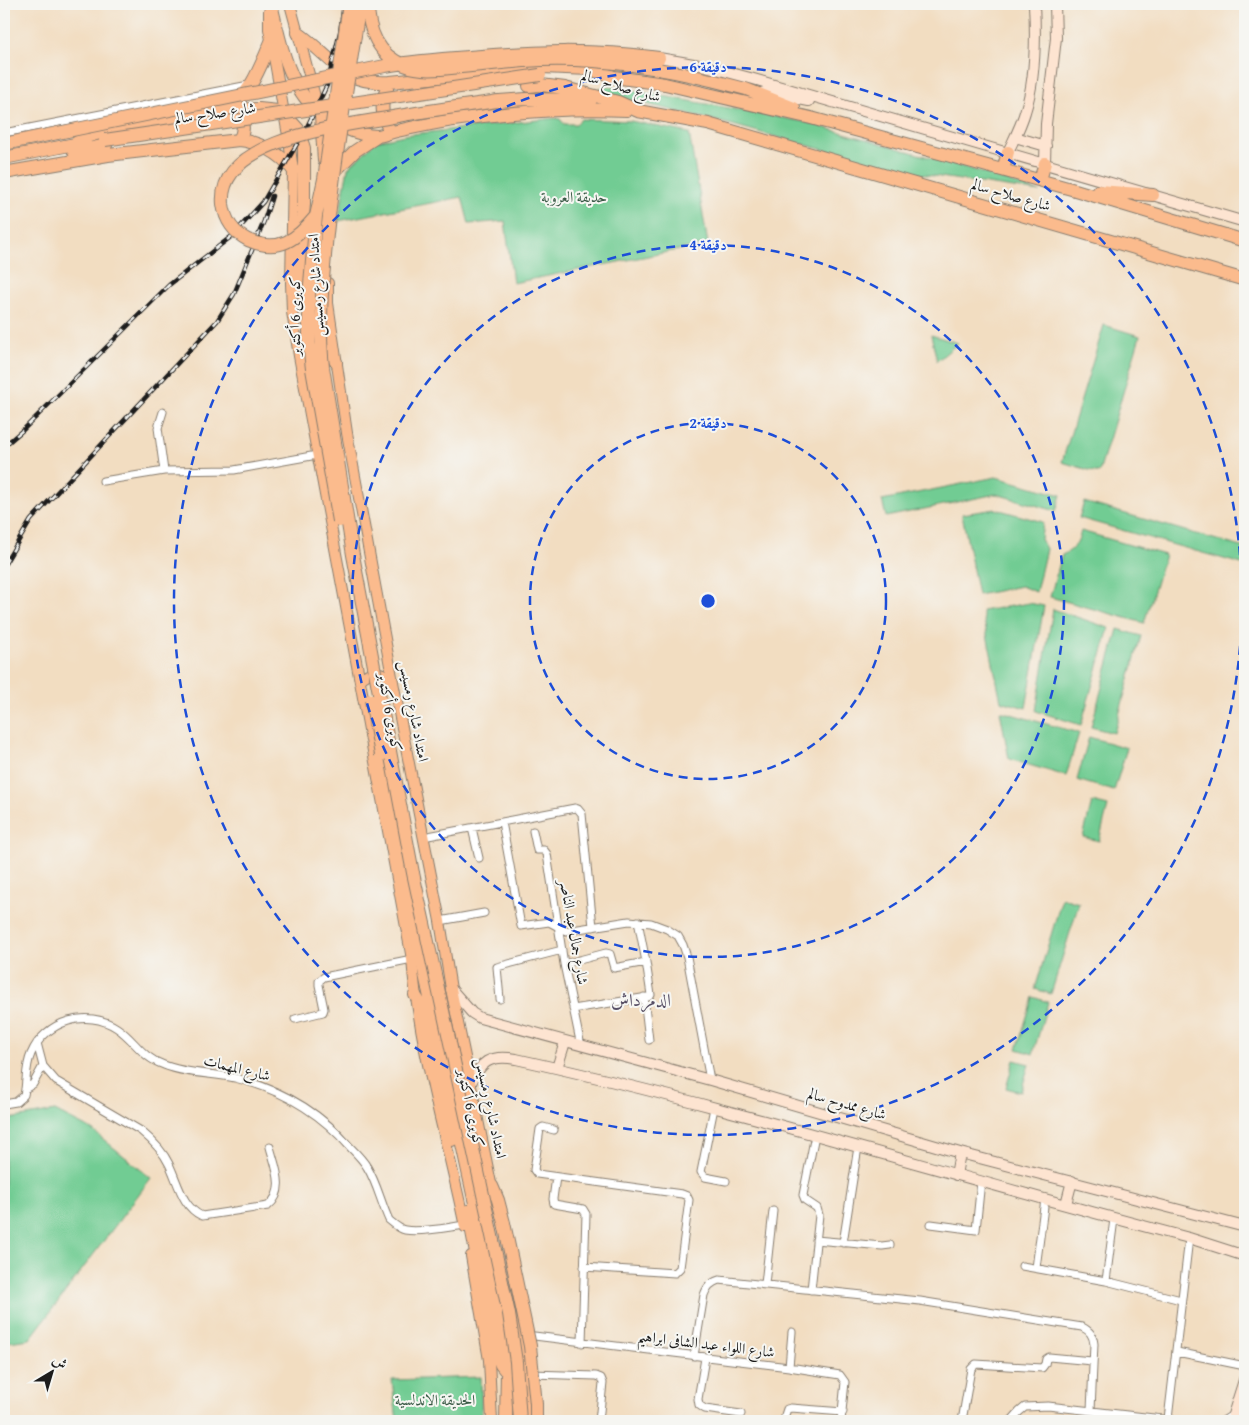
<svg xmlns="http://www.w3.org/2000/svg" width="1249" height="1425" viewBox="0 0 1249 1425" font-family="'Gentium Book Plus',Amiri,serif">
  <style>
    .green { fill: #71cc93; stroke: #467458 }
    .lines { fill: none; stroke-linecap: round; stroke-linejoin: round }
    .street-casing { stroke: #877c6e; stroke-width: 9 }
    .secondary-casing { stroke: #877c6e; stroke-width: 12 }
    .primary-casing { stroke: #877c6e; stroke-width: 12 }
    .highway-casing { stroke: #877c6e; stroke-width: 14 }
    .street { stroke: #fff; stroke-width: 7 }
    .secondary { stroke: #fde4d1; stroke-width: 10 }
    .primary { stroke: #fbbb8d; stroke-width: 10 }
    .highway { stroke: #fbbb8d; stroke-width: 12 }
    .rail-casing { stroke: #1c1c1c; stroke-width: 4.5 }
    .rail { stroke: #f6f6f2; stroke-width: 2.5; stroke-dasharray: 8; stroke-linecap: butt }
    .highway-bridge-casing { stroke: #877c6e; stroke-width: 14; stroke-linecap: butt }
    .highway-bridge { stroke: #fbbb8d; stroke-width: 12 }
    .ring { fill: none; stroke: #1d4ed8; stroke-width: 2.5; stroke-dasharray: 9 6 }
    .labels { text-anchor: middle; stroke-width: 4; stroke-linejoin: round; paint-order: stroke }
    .street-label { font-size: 15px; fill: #1c1c1c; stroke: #f6f6f2 }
    .park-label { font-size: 15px; fill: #3a5a46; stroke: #f6f6f2 }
    .quarter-label { font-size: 18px; fill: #585066; stroke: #f6f6f2 }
    .centre { fill: #1d4ed8; stroke: #f6f6f2; stroke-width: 2.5 }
    .ring-label { font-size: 15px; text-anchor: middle; font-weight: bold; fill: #1d4ed8; stroke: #f6f6f2; stroke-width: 4; stroke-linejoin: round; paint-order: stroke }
  </style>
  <rect width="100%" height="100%" fill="#f6f6f2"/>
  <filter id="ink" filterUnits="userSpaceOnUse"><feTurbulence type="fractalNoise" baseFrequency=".02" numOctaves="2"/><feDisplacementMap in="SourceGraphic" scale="10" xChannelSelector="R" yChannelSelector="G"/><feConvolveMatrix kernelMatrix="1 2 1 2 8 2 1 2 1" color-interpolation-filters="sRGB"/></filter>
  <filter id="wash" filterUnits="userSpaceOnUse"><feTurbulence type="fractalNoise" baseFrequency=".0096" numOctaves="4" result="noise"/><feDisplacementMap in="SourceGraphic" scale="20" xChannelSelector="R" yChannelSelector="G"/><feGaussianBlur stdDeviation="1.12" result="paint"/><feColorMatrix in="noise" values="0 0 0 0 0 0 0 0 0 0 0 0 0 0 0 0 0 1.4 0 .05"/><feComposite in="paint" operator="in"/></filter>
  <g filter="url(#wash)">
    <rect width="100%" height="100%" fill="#f2ddc1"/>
    <path class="green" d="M608,86L805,122L971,169L1040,192L901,171L729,124L601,93L600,89Z
      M555,118L560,119L564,124H576L581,119L631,121L689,133L708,244L513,283L505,221L469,224L462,197L338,221L348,168L376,141L404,135Z
      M1104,325L1140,336L1099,473L1062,462Z
      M931,335L958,343L937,361Z
      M996,477L1061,495L1056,511L996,494L886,517L882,500Z
      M1084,502L1245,548V565L1079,518Z
      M996,509L1043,522L1041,539L1046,549L1036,592L1021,586L978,595L962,514Z
      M1081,531L1165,555L1144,623L1050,597L1062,555C1074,550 1078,543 1081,531Z
      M1029,603L1044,606L1026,708L1001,701L982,611Z
      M1053,609L1109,628L1081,725L1036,711Z
      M1118,629L1141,636L1114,733L1091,727Z
      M1000,711L1079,733L1066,776L1009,759Z
      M1089,737L1127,748L1114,791L1077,780Z
      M1092,802L1108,806L1099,841L1083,837Z
      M1062,898L1079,903L1051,994L1035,989Z
      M1033,997L1048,1002L1033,1054L1017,1049Z
      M1014,1060L1029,1064L1021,1092L1006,1088Z
      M55,1111L92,1130L151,1178L30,1339L8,1342L4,1326V1120Z
      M481,1377L482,1421H397L392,1380Z"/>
  </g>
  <g filter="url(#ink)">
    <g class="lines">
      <defs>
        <path id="street" d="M4,133L249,85
          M163,412L158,428L164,471L234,470L317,455
          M103,481L164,471
          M502,822L521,926L549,922L566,931L629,921L651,923L667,929L678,936L683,945L687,957L710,1080
          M472,828L479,858
          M533,831L537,850H544L547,854L564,964L581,1046
          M423,837L575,808L578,809L582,814L593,927
          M440,921L484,913
          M564,964L606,953L610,954L614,968L646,962
          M644,997L649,1040
          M500,999L497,967L562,950
          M573,1009L648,997L651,995L646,962L638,921
          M295,1019L323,1012L324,1009L319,985V981L324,977L412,959
          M37,1043L43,1066L56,1081L141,1131C153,1141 163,1151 169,1164C178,1182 182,1207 202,1216L268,1206C287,1191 275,1166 270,1147
          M25,1089L33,1084L43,1066
          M4,1104L16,1102L24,1095C27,1082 25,1067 31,1054C45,1021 87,1008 117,1028C135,1040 141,1057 164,1065C186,1074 212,1073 235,1078C280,1089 320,1112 350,1147C356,1153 363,1160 367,1167C377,1183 381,1203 389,1220C394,1224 399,1229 405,1230C421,1233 449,1227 465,1225
          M714,1108L701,1172L705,1177L726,1181
          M554,1130L543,1127L540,1129L534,1170L537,1174L682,1194L687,1196L689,1200L680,1268L675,1273L584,1267
          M556,1177L553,1199L554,1204L583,1209L586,1214L582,1343
          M931,1224L976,1230L981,1181
          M816,1240L882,1246L890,1245
          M843,1243L858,1147
          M1022,1266L1106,1281L1181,1300
          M1036,1268L1045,1199
          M1106,1281L1114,1219
          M765,1284L773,1211
          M811,1290L819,1215L817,1208L805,1200L803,1195L815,1135
          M526,1335L789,1367L840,1375L845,1382L841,1421
          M1177,1352L1245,1366
          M694,1356L704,1295C707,1287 710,1283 719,1280L920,1301L1082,1327C1090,1331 1093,1335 1094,1344L1091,1410
          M705,1358L698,1399L699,1405L705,1409L741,1414
          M789,1367L792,1332
          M531,1374L596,1376L601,1378L603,1383L599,1421
          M785,1415L787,1409L791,1408L843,1412
          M1168,1419L1189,1238
          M962,1421L971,1369L976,1364L1042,1368L1045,1364L1046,1359L1049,1357L1092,1361
          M1011,1421L1019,1412L1025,1407L1048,1406L1180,1421
          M1223,1421L1234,1414"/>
        <path id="secondary" d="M659,58L705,66L750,78L1245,222
          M764,92L809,101
          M1015,137L1046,146
          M1008,152C1014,139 1021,126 1025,112C1036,78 1036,39 1034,4
          M1045,163L1046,124L1056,38L1055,4
          M451,989L472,1013L480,1018L710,1080L960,1153L1245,1227
          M557,1068L565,1042
          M470,1085C480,1062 490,1054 516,1059C743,1109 964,1180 1189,1238L1245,1256
          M956,1175L960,1153
          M1066,1204L1072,1181
          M1231,1421L1245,1377
          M1241,1421L1245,1407"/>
        <path id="primary" d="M290,4L320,115L323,161
          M269,11V29L289,141L293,170L291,283L292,312L299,356L412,959C419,1050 447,1138 465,1227
          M328,283V303L347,433L393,682L440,921L451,989L493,1193
          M360,680C371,669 383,670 393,682
          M471,1256L489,1360L492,1421
          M518,1318L526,1374L529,1421"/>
        <path id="highway" d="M271,4C283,54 292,107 345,128C354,132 368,136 378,136C384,135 391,132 397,131C415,127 434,123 453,120C510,112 569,107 627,110
          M298,33C333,57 341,85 390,82L542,67L590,69L614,77L665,84L811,118L1075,190L1245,241
          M715,81L746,89L794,108
          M529,86L541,85L565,88L618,102L638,111L708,124L1245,280
          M387,89C381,101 381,115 388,127
          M499,101L526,99L591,100
          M227,110L259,109L278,111L288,118L298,129L304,148V203L300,264L301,288L309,309
          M234,113C244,121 245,130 239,140
          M76,143L86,137L103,132L227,110C252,92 259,69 271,42
          M74,152L106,145
          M4,158L85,142
          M1003,170L1008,152
          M4,173L108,155L239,140C259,142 281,153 293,170
          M332,174L355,151L378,136
          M1040,180L1045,163
          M1098,191L1153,195
          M320,334L336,362
          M381,755L403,874L500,1318L507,1372L506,1421
          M415,995L424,1010L452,1140
          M492,1186L498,1200L504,1223
          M468,1211L495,1351L501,1365L505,1370"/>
      </defs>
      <use href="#street" class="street-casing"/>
      <use href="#secondary" class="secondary-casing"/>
      <use href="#primary" class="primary-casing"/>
      <use href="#highway" class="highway-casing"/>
      <use href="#street" class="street"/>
      <use href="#secondary" class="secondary"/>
      <use href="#primary" class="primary"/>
      <use href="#highway" class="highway"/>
      <defs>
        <path id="rail" d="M4,446L24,429L169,285L232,236L263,202L308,125L327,85L340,32L344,4
          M4,565L31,520L217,321L234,294L264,221L272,196"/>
      </defs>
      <use href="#rail" class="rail-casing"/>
      <use href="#rail" class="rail"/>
      <defs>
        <path id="highway-bridge" d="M360,4C348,80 335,157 327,234C323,278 318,322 323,367L353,555L413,873L509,1314L516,1362L520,1421
          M368,4C368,30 378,55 404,65C422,72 442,69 461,67C487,65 514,61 541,60C599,58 658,67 715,81
          M105,140L540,75
          M4,144L385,66C413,61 441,59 469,57C536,51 592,49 659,58
          M316,216C297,239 279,254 248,240C234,233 225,220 223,204C217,139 342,126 387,118C424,111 462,106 499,101
          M339,521L312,369L309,343V295L316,216L324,179L349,4
          M371,700L381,755
          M504,1223L530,1346L536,1404V1421"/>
      </defs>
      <use href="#highway-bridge" class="highway-bridge-casing"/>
      <use href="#highway-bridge" class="highway-bridge"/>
    </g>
  </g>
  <g class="ring">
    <circle cx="708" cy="601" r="178"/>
    <circle cx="708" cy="601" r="356"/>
    <circle cx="708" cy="601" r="534"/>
  </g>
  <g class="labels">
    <g class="street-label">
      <text transform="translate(621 86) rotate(16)" y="5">شارع صلاح سالم</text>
      <text transform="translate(215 113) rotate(-8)" y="5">شارع صلاح سالم</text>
      <text transform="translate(1011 195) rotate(16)" y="5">شارع صلاح سالم</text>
      <text transform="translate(316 285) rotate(-93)" y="5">امتداد شارع رمسيس</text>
      <text transform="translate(295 316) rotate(-90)" y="5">كوبرى 6 أكتوبر</text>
      <text transform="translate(414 711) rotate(79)" y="5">امتداد شارع رمسيس</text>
      <text transform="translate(390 712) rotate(80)" y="5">كوبرى 6 أكتوبر</text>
      <text transform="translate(574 932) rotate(80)" y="5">شارع جمال عبد الناصر</text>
      <text transform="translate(237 1068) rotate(14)" y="5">شارع المهمات</text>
      <text transform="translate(847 1104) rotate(16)" y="5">شارع ممدوح سالم</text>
      <text transform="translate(471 1108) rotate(78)" y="5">كوبرى 6 أكتوبر</text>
      <text transform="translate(491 1108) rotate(78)" y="5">امتداد شارع رمسيس</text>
      <text transform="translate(706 1344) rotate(7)" y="5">شارع اللواء عبد الشافى ابراهيم</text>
    </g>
    <g class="park-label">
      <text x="574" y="202">حديقة العروبة</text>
      <text x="435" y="1405">الحديقة الاندلسية</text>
    </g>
    <g class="quarter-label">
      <text x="641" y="1006">الدمرداش</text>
    </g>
  </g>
  <circle cx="708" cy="601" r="8" class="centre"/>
  <g class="ring-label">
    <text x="708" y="72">6 دقيقة</text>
    <text x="708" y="250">4 دقيقة</text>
    <text x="708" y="428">2 دقيقة</text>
  </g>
  <rect width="1249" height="1425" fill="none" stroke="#f6f6f2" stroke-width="20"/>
  <g transform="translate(52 1372) rotate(38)" stroke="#f6f6f2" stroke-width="4" paint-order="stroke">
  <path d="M0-4L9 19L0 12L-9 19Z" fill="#1c1c1c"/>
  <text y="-8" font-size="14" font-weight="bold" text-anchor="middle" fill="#1c1c1c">ش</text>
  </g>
</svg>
